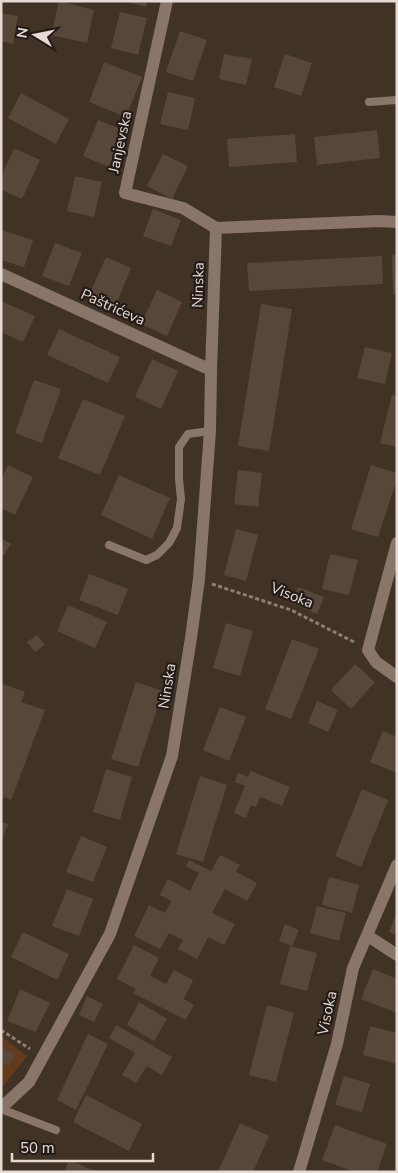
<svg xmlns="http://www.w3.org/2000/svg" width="398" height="1173" viewBox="0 0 398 1173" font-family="'Nunito Sans',sans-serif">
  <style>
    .green { fill: #623b1d }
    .building { fill: #57473b }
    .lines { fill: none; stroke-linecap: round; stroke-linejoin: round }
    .path { stroke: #8b7e75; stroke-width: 3; stroke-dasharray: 4 2.5; stroke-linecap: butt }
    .lane { stroke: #897669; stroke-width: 8 }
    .street { stroke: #897669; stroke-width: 12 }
    .labels { text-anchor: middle; stroke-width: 4.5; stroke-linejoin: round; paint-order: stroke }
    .street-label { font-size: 15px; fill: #e5dbd4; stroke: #231b16 }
  </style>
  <rect width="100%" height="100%" fill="#413226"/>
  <path class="green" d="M1,1036L27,1056L1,1089Z"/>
  <path class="building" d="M59,1L94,10L87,43L51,35Z
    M125,1H147L146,7Z
    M120,12L147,18L138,55L111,48Z
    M1,13L18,16L13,44L1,41Z
    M180,31L207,40L193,81L166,72Z
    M224,54L252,59L246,85L219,79Z
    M285,54L312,63L301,96L274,87Z
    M104,62L142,77L126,117L89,102Z
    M168,92L195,98L188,130L160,124Z
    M21,93L69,119L56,144L8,118Z
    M98,120L124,131L109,167L83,156Z
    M377,130L380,158L317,165L314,137Z
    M295,134L297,162L229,167L227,139Z
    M14,148L40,160L22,199L1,190V177Z
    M163,154L188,166L172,199L147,186Z
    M75,176L102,182L94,217L67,211Z
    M153,209L181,220L171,246L143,236Z
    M1,230L33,240L24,267L1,260Z
    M55,243L82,253L69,286L42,276Z
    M397,254V294H393L392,255Z
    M382,256L383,284L249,291L247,263Z
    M106,257L131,268L113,312L87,300Z
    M157,290L182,302L167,336L141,324Z
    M1,301L35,316L23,342L1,332Z
    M261,304L292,309L269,451L238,446Z
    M59,329L120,357L108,383L47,355Z
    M365,347L392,353L385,384L357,378Z
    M152,359L178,371L161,409L135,397Z
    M34,380L61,389L42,443L15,433Z
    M392,395L397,396V447L380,443Z
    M83,399L125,416L100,475L58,458Z
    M8,465L33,477L15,515L1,508V480Z
    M371,465L397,473V479L378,537L351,529Z
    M238,470L262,473L258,507L234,504Z
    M119,475L170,498L152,539L101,515Z
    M236,529L258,535L246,581L224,575Z
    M1,538L11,544L1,559Z
    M330,554L358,560L349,595L322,589Z
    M89,574L128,589L118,615L79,600Z
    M298,587L324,597L317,614L291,603Z
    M68,605L107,622L95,648L57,631Z
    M226,623L253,631L240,676L213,668Z
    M37,635L45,645L35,652L27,642Z
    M292,639L319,649L291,719L265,709Z
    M355,664L375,682L351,709L331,690Z
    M136,682L163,691L138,767L111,759Z
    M3,684L25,692L21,702L45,710L11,800L4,797L1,803V690Z
    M317,701L338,710L328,732L308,723Z
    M220,707L246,717L229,761L203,750Z
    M383,731L397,737V773L370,762Z
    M106,769L132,777L120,820L93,812Z
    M251,771L290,787L282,806L260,797L256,807L251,805L246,818L234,813L245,786L235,782L238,773L248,777Z
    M200,776L227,785L203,862L176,854Z
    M362,789L388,800L361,867L335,856Z
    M1,822L8,824L1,842Z
    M81,836L107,847L93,882L66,872Z
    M220,855L240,865L236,872L257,883L247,901L225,889L212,913L235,924L224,945L208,937L197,959L178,949L183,940L169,933L160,949L134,936L149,905L165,913L171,901L160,895L168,879L190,891L199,873L186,866L189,860L211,871Z
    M329,877L359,885L352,913L322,905Z
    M67,889L93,899L79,936L52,926Z
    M317,906L346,913L339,941L310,933Z
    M397,912V935L389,932Z
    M285,924L299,930L292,946L279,941Z
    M23,932L69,954L57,980L11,957Z
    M134,945L159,958L150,976L166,984L174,970L193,980L184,999L194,1005L186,1020L133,993L136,989L117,979Z
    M290,946L317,953L307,991L280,984Z
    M373,969L397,979V1013L361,999Z
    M20,989L50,1003L36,1032L7,1021Z
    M87,996L103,1004L94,1022L79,1015Z
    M139,1002L167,1019L154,1041L127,1025Z
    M267,1005L294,1013L276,1082L249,1075Z
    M116,1025L172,1057L162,1075L147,1066L136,1083L122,1075L135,1053L109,1038Z
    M370,1026L397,1033V1064L363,1055Z
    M88,1034L108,1044L76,1110L57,1100Z
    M1,1047L15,1054L8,1066L1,1063Z
    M344,1076L370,1084L362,1112L335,1105Z
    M86,1095L142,1124L129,1151L73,1122Z
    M240,1123L269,1136L253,1172H218Z
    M335,1125L387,1144L377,1172H355L322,1160Z
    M69,1160L97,1172H64Z"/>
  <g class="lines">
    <path class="path" d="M212,584L291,610L356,643
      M1,1030L30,1049"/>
    <path class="lane" d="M369,102L397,100
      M109,545L146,560L157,555L169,543L177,528L181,499L179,479V447L188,434L210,431
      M1,1109L56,1130"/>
    <path class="street" d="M167,1L125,193L183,208L216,228
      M216,228L379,221L397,222
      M1,274L211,370
      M397,543L368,650L376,662L397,677
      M368,936L397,955
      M1,1108L29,1082L110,934L172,756L191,638L199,579L210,431L211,370L216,228
      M299,1172L337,1044L353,968L397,865"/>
  </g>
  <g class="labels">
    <g class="street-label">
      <text transform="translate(120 142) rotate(-78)" y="5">Janjevska</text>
      <text transform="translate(198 285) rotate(-88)" y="5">Ninska</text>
      <text transform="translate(113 307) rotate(24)" y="5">Paštrićeva</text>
      <text transform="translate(292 595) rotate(22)" y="5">Visoka</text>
      <text transform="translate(167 686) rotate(-81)" y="5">Ninska</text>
      <text transform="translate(327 1013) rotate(-78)" y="5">Visoka</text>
    </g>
  </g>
  <rect width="398" height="1173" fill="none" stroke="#e5dbd4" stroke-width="5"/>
  <g transform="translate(35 35) rotate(280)" stroke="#231b16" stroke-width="4" paint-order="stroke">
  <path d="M0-4L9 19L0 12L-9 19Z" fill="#e5dbd4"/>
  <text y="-8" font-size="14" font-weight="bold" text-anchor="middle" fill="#e5dbd4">N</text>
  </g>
  <path d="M12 1153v8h141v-8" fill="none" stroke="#e5dbd4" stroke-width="2.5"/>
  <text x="20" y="1153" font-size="15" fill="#e5dbd4" stroke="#231b16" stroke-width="4" paint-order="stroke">50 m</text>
</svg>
